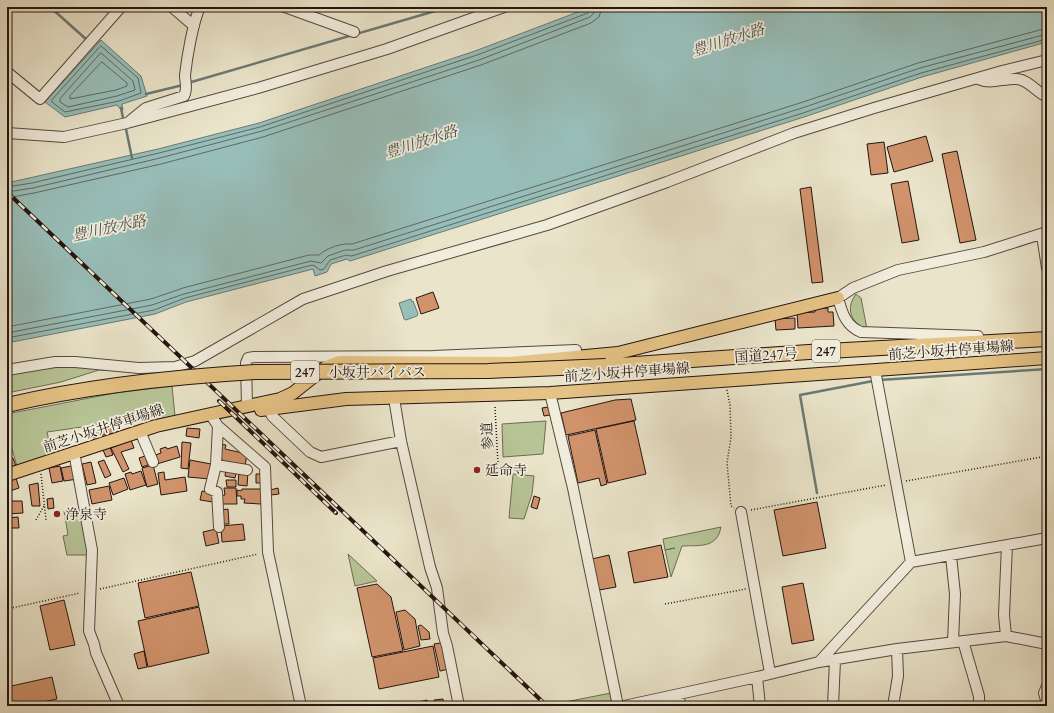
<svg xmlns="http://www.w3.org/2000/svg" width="1054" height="713" viewBox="0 0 1054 713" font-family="Cardo,'Noto Serif JP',serif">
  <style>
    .green { fill: #b7c496; stroke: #6e6c52 }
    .water { fill: #98beb9; stroke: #6a7a75 }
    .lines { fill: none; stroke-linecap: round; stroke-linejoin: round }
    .shore { stroke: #5e6964; stroke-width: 1 }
    .stream { stroke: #6a7a75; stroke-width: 2.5 }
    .building { fill: #d1936c; stroke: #24140f }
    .minor-casing { stroke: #56483e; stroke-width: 12 }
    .major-casing { stroke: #24140f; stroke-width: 14 }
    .highway-casing { stroke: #24140f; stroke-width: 16 }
    .path { stroke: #24140f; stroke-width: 1.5; stroke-dasharray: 1 2; stroke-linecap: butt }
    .minor { stroke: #f1eddd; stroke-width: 10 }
    .major { stroke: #e5c285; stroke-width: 12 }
    .highway { stroke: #e5c285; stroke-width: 14 }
    .rail-casing { stroke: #24140f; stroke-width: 4 }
    .rail { stroke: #f1eddd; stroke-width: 2.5; stroke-dasharray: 8; stroke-linecap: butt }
    .highway-bridge-casing { stroke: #24140f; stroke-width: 16; stroke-linecap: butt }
    .highway-bridge { stroke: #e5c285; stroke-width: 14 }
    .poi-dot { fill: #8f2418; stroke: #f1eddd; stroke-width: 1.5 }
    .labels { text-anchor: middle; stroke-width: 3.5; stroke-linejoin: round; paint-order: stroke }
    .shield { fill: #f1eddd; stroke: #62554d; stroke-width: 1 }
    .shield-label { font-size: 13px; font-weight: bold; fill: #24140f }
    .street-label { font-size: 14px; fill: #24140f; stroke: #f1eddd }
    .poi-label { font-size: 14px; fill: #24140f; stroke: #f1eddd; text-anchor: start }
    .water-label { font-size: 15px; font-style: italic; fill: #4d504a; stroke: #f1eddd }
  </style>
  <rect width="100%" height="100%" fill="#eae4ca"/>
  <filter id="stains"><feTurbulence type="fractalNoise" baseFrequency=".005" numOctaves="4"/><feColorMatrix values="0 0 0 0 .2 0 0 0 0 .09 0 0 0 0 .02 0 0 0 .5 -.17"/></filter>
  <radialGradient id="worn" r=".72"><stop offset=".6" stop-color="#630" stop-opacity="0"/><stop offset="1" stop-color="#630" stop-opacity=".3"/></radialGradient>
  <path class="green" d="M856,294L861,298L867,329C851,323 845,309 856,294Z
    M53,365L132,371L99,370L61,382L7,393V373Z
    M172,386L175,416L154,421L153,417L47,432L52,454L17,466L12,449L7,450V414L115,393Z
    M546,421L543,454L503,457L502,424Z
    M513,474L534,476L532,494L524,519L509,518Z
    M82,510L88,547L87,555H67L63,536L68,535L64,511Z
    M721,527C717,549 699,545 682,546L671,577L665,550L675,548L665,550L663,539Z
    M348,554L377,581L355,586Z
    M611,693L613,704L600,706H569L565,702Z"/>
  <path class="water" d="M591,7H1047V42L922,77L804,117L350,261L347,259L331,264L327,272L315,276L313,269L186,302L155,314L7,343V183L158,149L259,123L475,51Z
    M101,40L141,76L147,96L122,104L123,110H121L117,105L65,117L45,102Z
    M411,299L412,302L413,301L418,314L417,316L406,320L404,319L399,303Z"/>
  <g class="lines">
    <path class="shore" d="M101,46L138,78L141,93L119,101L65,112L52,102V100Z
      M101,53L133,81L135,90L117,96L68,107L60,102V99Z
      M102,62L127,83V86L116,90L70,99V96Z
      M7,187L32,183L159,153L260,127L477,55L588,13L590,10L591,7
      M7,192L33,188L160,158L262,131L479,60L590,17L594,13L596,7
      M7,198L34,193L161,164L263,137L481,65L591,23L599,17L602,7
      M7,327L151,299L183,288L309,255H319C327,248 341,243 352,244L800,103L918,63L1047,28
      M7,333L152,305L184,294L311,261L321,263L328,256L345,250H354L802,108L920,68L1047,34
      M7,338L154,310L185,298L312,265L315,266L320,270L324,269L330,260L346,255L351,256L355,255L803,113L921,73L1047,39"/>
    <path class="stream" d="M50,7L87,40
      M188,83L449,7
      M146,94L183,85
      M121,108L123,118
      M126,129L132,158
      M879,380L1047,369
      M817,493L800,395L873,381"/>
  </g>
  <path class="building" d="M926,136L933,161L894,172L887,147Z
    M884,142L888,173L871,175L867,144Z
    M957,151L976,240L960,243L942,154Z
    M908,181L919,240L902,243L891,184Z
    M811,187L823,282L812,283L800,189Z
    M433,292L439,308L421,314L416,298Z
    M828,308V312H833L834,326L798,328L797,313L815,312V309Z
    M795,318V329L776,330L775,319Z
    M631,399L636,420L566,435L561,413L615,400Z
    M548,407L550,415L544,416L542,408Z
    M634,421L646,474L608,483L596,429Z
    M119,422L121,431L114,433L112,423Z
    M111,423L114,433L107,435L105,425Z
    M104,425L107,434L93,438L91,428Z
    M187,428L200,429L199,438L186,436Z
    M595,430L607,484L601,486L599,478L578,483L568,436Z
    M131,440L134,448L121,452L129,469L123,472L111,448Z
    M182,442L191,443L188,469L181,468Z
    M220,444L226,445L225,449L247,454L245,466L223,462V460L220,459Z
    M177,446L180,457L157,464L153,456L161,453L160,449L166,447L167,449Z
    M110,447L113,455L106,457L103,450Z
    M145,456L148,465L142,467L139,458Z
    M13,458L16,466L7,468V460Z
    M104,460L111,475L105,478L98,462Z
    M190,460L211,464L210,479L188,477Z
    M91,462L96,483L87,485L82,464Z
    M76,465L78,479L64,481L61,468Z
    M153,465L158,484L147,487L142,468Z
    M60,466L63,481L52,483L49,468Z
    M226,468L237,470L235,478L225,476Z
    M141,471L146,485L130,490L125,474L131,472L132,474Z
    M239,471L248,472L247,486L238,485Z
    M164,472L165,480L185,477L187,491L161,495L158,473Z
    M256,474H263V483H256Z
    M16,478L19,488L7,492V481Z
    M124,478L128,489L113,495L109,483Z
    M226,480H236V487H227Z
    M38,483L40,506H32L29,485Z
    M109,486L112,500L92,504L89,490Z
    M224,488H236L237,504H220L219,496L225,495Z
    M278,488L279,494L271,495L270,490Z
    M242,489H263L261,504L244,503L245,499H241V496H237V490L241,491Z
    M202,491L214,493L213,502L200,500Z
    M534,496L540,498L537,509L531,507Z
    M53,498L54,508L48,509L47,499Z
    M7,501H22L23,513L7,514Z
    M817,502L826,548L783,556L774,510Z
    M228,509L229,524H222L221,510Z
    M18,517L19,528H7V518Z
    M243,524L245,540L222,542L221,526Z
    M216,529L219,543L206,546L203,532Z
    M661,545L668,577L634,583L628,552Z
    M609,555L616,587L599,590L592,559Z
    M191,572L199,606L145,618L138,583Z
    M803,583L814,640L792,644L782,587Z
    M377,584L391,597L403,651L372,657L357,588Z
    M64,600L75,645L50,650L40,606Z
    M199,607L209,653L148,667L138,621Z
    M405,610L415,619L420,646L404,650L396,612Z
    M421,625L429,632L430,639L421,640L418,626Z
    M440,643L445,648L449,669L440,671L434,644Z
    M433,646L439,677L379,689L373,658Z
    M144,651L147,667L138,669L134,654Z
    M52,677L57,699L25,706H7V687Z
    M443,699L444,706H434H436L434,700Z
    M427,700L429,706H419L418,702Z"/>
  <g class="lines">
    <defs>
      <path id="minor" d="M172,7L194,26
        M285,7L354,32
        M7,72L40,99L121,7
        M978,79C991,85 1004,78 1017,79C1029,80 1036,92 1047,97
        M130,121L146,108L184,96C188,89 185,82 185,75C187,57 193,22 200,7
        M7,133L64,137L127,123L258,88L387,49L504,7
        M1042,235L1047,268
        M978,336L861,332C846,326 842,313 838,298L853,288L898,270L984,252L1047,232
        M7,370L55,362H75L139,368L175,367L195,361L303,299L387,271L547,225L667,182L794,133L874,108L1002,71L1047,60
        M875,370L911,562
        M550,393L573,488L618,706
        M394,398L401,441L430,567L437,588L443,633L447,646L459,706
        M247,406L246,363L248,358L254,357L433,356L576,350V358
        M269,409L272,416L310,452L321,457L401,441
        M210,414L218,426L265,467L268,552L301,706
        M218,426L216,465L210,489L217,492L219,527
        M140,431L153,462
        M74,452L92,550L89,631L94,644L96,653L119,706
        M216,465L247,470
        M741,512L770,673
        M951,556L955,594L953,642
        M1006,636L1004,615L1007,545
        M963,641L979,696V706
        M819,662L897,649L1006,636L1047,644
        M1047,686L1044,693L1047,704
        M679,694L680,706
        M624,706L757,677
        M760,706L757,677L819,662L911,562L1047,538
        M833,706L835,660
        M893,706L898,676L897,649"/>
      <path id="major" d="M261,410L346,399L550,393L1047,358
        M7,475L156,426L280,399L293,393L326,367L339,362L510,363L618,353L838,298"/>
      <path id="highway" d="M606,366L809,352L1047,339"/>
    </defs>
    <use href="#minor" class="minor-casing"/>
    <use href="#major" class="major-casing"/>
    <use href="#highway" class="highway-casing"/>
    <path class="path" d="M727,390L730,405L731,437L727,463L731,506L734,508
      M495,407L498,464
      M41,474L46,520
      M906,481L1047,456
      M751,510L886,485
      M36,520L44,506
      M100,589L258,554
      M665,604L746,589
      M7,609L80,593"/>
    <use href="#minor" class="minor"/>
    <use href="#major" class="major"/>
    <use href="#highway" class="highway"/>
    <defs>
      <path id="rail" d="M7,192L547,706
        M219,401L336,513"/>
    </defs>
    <use href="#rail" class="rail-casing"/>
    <use href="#rail" class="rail"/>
    <defs>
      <path id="highway-bridge" d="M7,405C88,386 171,377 255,372L488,371L606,366"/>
    </defs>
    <use href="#highway-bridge" class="highway-bridge-casing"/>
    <use href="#highway-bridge" class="highway-bridge"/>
  </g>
  <g class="poi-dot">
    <circle cx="477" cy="470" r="4"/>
    <circle cx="57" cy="514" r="4"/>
  </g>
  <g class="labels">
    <g class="shield">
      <rect x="812" y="340" width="28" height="22" rx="3"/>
      <rect x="291" y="361" width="28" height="22" rx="3"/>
    </g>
    <g class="shield-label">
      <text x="826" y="356">247</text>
      <text x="305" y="377">247</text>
    </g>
    <g class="street-label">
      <text transform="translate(951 350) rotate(-4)" y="5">前芝小坂井停車場線</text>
      <text transform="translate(766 355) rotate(-4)" y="5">国道247号</text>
      <text x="377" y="377">小坂井バイパス</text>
      <text transform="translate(627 372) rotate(-4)" y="5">前芝小坂井停車場線</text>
      <text transform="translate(103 428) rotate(-18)" y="5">前芝小坂井停車場線</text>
      <text transform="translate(487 436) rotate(-93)" y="5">参道</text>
    </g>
    <g class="poi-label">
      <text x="485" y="475">延命寺</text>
      <text x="65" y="519">浄泉寺</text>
    </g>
    <g class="water-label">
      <text transform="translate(728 40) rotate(-18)" y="5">豊川放水路</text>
      <text transform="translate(421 142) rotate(-18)" y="5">豊川放水路</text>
      <text transform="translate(109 228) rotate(-12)" y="5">豊川放水路</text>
    </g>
  </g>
  <rect width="1054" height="713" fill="none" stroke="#eae4ca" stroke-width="24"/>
  <rect x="8" y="8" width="1038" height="697" fill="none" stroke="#24140f" stroke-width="2"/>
  <rect x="12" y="12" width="1030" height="689" fill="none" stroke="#24140f"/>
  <rect width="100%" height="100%" filter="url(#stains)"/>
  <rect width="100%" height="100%" fill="url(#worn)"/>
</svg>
